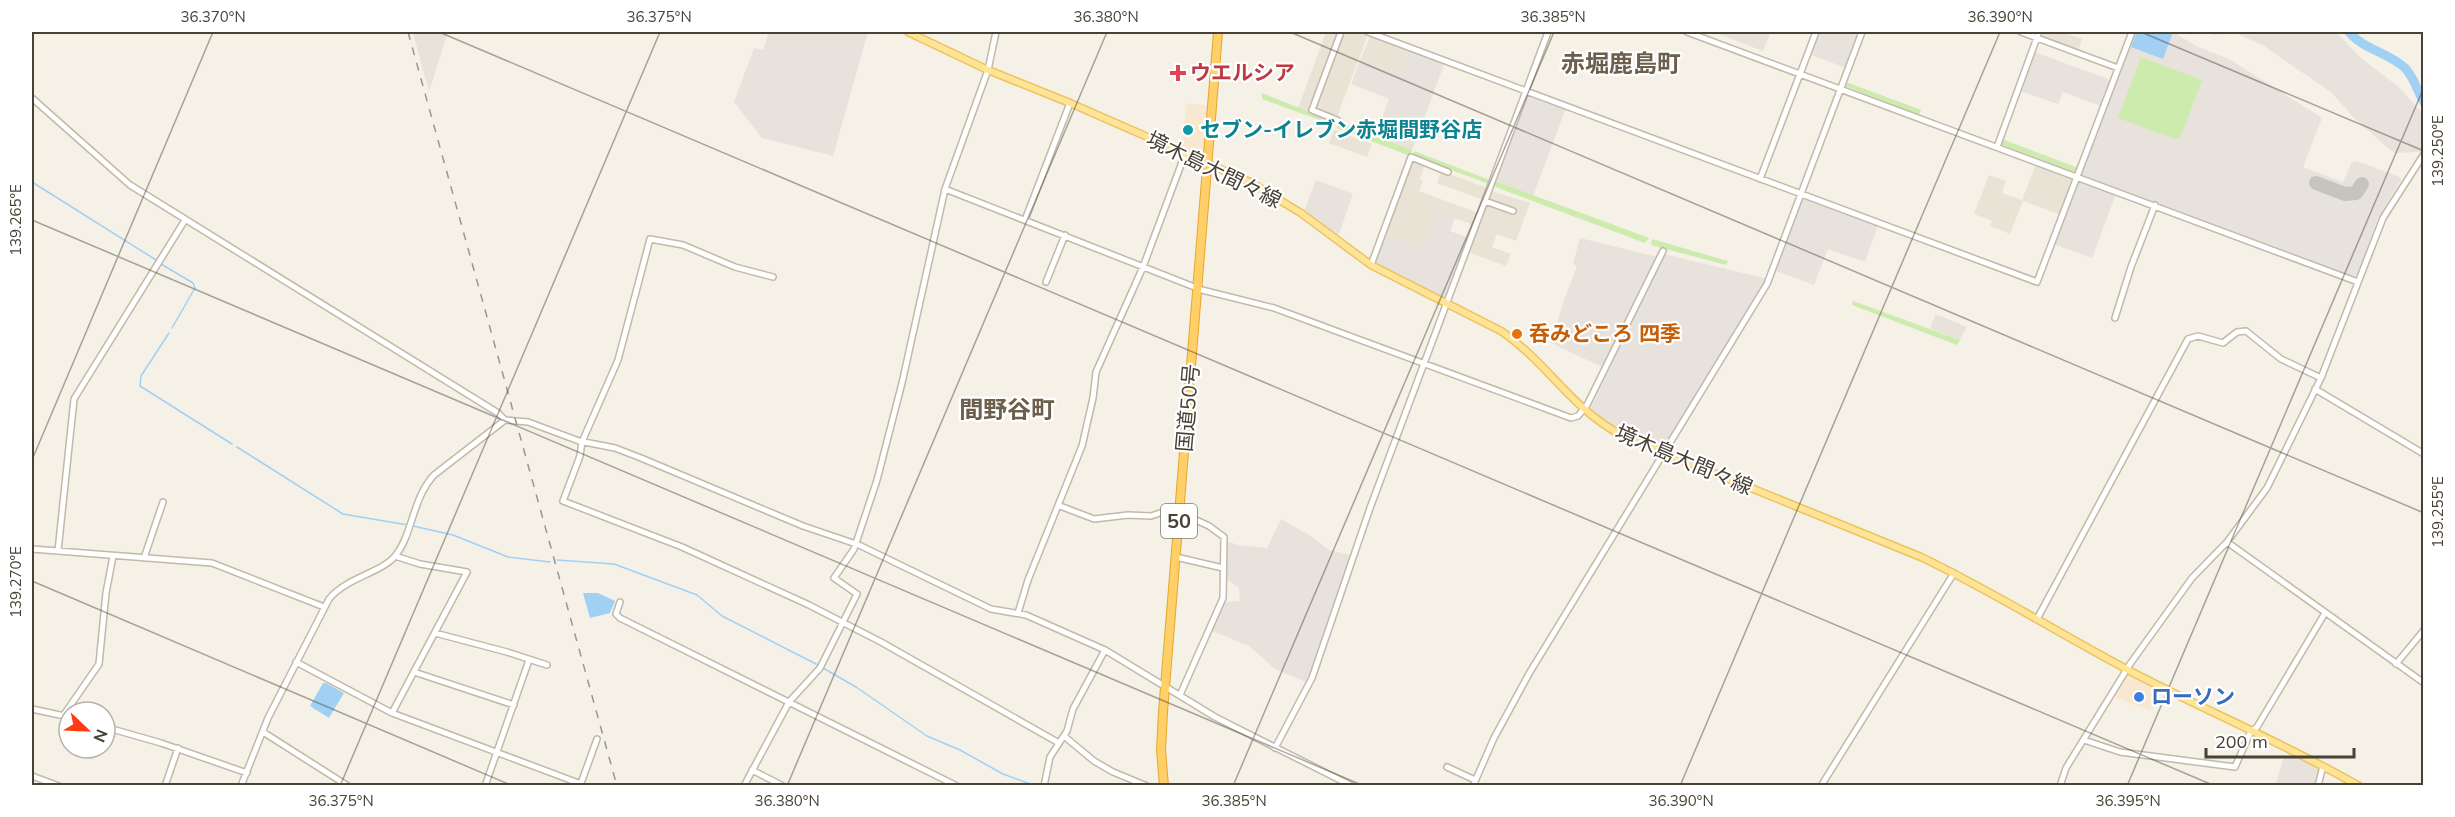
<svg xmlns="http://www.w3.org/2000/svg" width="2455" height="817" viewBox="0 0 2455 817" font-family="Mulish,'Noto Sans JP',sans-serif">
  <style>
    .residential { fill: #e9e3d5 }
    .commercial { fill: #f8e8d1 }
    .industrial { fill: #e7e2dc }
    .green { fill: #ceebae }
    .water { fill: #a0d1f5 }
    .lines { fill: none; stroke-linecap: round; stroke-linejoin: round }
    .stream { stroke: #a0d1f5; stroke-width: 1.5 }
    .river { stroke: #a0d1f5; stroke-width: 9 }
    .taxiway { stroke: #c6c4bf; stroke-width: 14 }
    .minor-casing { stroke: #c1b9a9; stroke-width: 8 }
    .major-casing { stroke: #ebc35f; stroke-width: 9 }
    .highway-casing { stroke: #e7a62f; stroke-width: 10 }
    .minor { stroke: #fff; stroke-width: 5 }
    .major { stroke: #ffe396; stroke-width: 6 }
    .highway { stroke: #ffcf68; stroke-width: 8 }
    .rail { stroke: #979797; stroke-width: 1.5; stroke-dasharray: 8 8; stroke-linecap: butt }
    .ticks { fill: none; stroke: #484136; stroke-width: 1.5; stroke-opacity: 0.45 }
    .health-dot { fill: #e0444e; stroke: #fff; stroke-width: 2 }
    .culture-dot { fill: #0f9aa8; stroke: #fff; stroke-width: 2 }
    .food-dot { fill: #e8710a; stroke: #fff; stroke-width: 2 }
    .shop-dot { fill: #3f7fe0; stroke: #fff; stroke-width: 2 }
    .labels { text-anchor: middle; stroke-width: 4.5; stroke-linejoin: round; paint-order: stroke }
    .shield { fill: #fff; stroke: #7f7a72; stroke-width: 1.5 }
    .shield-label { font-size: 20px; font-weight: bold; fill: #484136 }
    .health-label { font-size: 21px; font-weight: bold; fill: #be3a42; stroke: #fff; text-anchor: start }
    .culture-label { font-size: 21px; font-weight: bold; fill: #0d838f; stroke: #fff; text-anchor: start }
    .street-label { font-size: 21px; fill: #484136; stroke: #fff }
    .food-label { font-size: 21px; font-weight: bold; fill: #c56008; stroke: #fff; text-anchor: start }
    .shop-label { font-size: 21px; font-weight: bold; fill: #366cbe; stroke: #fff; text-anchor: start }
    .quarter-label { font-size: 24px; font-weight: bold; fill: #6c604c; stroke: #fff }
    .neatline { fill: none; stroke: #484136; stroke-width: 2 }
    .ticks-label { font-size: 15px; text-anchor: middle; fill: #484136 }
  </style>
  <rect width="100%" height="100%" fill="#f5f1e7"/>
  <path class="residential" d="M1326,32H1363L1367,33V37L1335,122L1298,108Z
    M2041,32H2062L2082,39L2078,51L2040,37Z
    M1371,34L1409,49L1399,74L1361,58Z
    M1334,130L1372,144L1367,157L1329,143Z
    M1414,160L1425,165L1420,179L1423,180L1419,191L1478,213L1474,225L1436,212L1422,249L1385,235L1412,162Z
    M2036,164L2074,178L2061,215L2023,201L2010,234L1990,226L1992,221L1974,214L1989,175L2006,181L2002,193L2022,200Z
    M1441,171L1487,188L1483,200L1437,183Z
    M1491,191L1530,203L1516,241L1497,234L1492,247L1511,254L1506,266L1468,252Z"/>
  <path class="commercial" d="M1187,103L1210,106L1204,156L1181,148Z
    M2128,675L2161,690L2151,711L2114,697Z"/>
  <path class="industrial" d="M413,32H448L429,92L416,44Z
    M769,32H868L833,156L762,138L734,102L754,48L763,50Z
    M1713,32H1771L1763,51Z
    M1818,32H1859L1846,68L1809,54Z
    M2135,32H2173L2198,47L2229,59L2322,118L2303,167L2343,182L2352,162L2357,161L2400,177L2401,180L2377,220L2357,275L2353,276L2082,176L2081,175Z
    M2200,32H2336L2361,58L2400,88L2423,114V148L2420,152L2394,153L2354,118L2332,93L2264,46L2236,33L2229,32L2215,35Z
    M1409,49L1445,62L1412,150L1376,136L1389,99L1351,84L1361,58L1399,74Z
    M2035,52L2110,80L2101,106L2063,92L2058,104L2020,91Z
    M1528,94L1566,108L1533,196L1495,181Z
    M1316,180L1353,194L1338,236L1304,211Z
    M2078,180L2116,194L2092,258L2053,244Z
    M1803,196L1878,225L1865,262L1828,249L1814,285L1776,271Z
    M1436,211L1455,218L1450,231L1469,238L1447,297L1444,298L1400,278L1374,262L1385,235L1422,249Z
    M1580,238L1657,257L1602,367L1551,343L1563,303L1577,266L1573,264Z
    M1664,254L1768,279L1663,450L1614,428L1590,410Z
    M1936,314L1967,327L1960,340L1930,328Z
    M1281,519L1309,535L1329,550L1350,555V560L1308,683L1275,669L1249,646L1210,630L1224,602L1240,601L1239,588L1226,579L1225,541L1239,545L1267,548Z
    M2290,752L2319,767L2320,771L2316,785L2275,786L2284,757H2288Z"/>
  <path class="green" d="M2141,57L2202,80L2181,136L2175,139L2118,118Z
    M1846,82L1921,110L1919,115L1845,86Z
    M1262,93L1335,122L1333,125L1262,99Z
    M1339,122L1412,150L1410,156L1337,128Z
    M2002,139L2078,168L2076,173L2000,144Z
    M1414,151L1490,180L1489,184L1413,156Z
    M1495,181L1649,238L1645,243L1493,186Z
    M1652,239L1728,261L1726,265L1651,245Z
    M1853,301L1960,340L1957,345L1852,305Z"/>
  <path class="water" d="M2137,32H2173L2163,59L2131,47Z
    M583,593H598L615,601L610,613L590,618Z
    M323,683H326L344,693L329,718L310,706Z"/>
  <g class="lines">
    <path class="stream" d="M32,182L156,260
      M161,264L193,283L195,288L172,328
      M169,333L141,376L140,386L232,444
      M237,447L343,514L408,525
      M413,526L453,535L508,557L550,562
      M557,560L614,564L697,595L722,616L818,665
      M823,668L856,687L927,736L960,750L1003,774L1036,786"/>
    <path class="river" d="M2349,32C2364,50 2388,52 2405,68C2414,77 2417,91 2424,102"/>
    <path class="taxiway" d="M2316,183L2345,194L2356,193L2362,184"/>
    <defs>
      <path id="minor" d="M1368,32L2037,282L2132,32
        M1687,32L2358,282
        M2021,32L2118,68
        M32,98L130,185L498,413L505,420
        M1337,120L1312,110L1341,32
        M1997,147L2039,32
        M1760,179L1816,32
        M945,189L1202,290L1274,308L1571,418L1578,416L1587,405L1663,251
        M1485,201L1513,211
        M1025,220L1070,103
        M1371,265L1411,157L1448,172
        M773,277L735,267L683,245L650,239L618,360L582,442L580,456L563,501L682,547L809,605L881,642L1059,743
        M1046,282L1065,235
        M2115,318L2131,267L2155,205
        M2315,389L2424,454
        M1060,506L1094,519L1128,515L1151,516L1169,510L1183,514L1209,526L1224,537L1223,598L1180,695
        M2227,542L2424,683
        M32,549L212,563L324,607
        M58,551L74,399L185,220
        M1176,557L1223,568
        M144,558L163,502
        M620,602L616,614L620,618L957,786
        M1018,613L1028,580L1082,446L1093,398L1096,372L1143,267L1185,154
        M2037,619L2188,339L2198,336L2223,343L2237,332L2246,331L2281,359L2321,378
        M435,633L507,652L547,665
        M296,662L392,713L581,784
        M2396,664L2424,630
        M414,672L514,705
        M32,709L69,717
        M392,713L467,572L420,564L395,556
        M63,716L99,664L106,593L113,556
        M105,727L161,743L247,773
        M263,732L348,786
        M1064,736L1094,761L1113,772L1147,786
        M2084,740L2120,752L2235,767L2250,733L2257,727L2325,613
        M1275,748L1312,678L1370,508L1548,32
        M1447,767L1475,780
        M752,770L783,786
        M32,776L59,786
        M165,786L178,748
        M241,786L268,718L329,599C347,577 382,573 396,555C413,533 412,499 434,475L505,420L528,422L579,441L615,448L641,458L803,526L859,545L991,609L1026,615L1105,650L1215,717L1352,786
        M485,786L529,660
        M580,786L597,739
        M744,786L789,702L820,668L857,594L834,578L854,549L877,480L902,383L945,189L988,70L996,32
        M1044,786L1050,757L1067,731L1073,709L1105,650
        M1473,786L1494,738L1530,672L1767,284L1862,32
        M1821,786L1954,573
        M2060,786L2066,768L2130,664L2192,578L2227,542L2267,488L2321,378L2383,218L2424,154
        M2318,786L2323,766"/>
      <path id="major" d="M908,32L988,70L1070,103L1250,182L1301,213L1371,265L1501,331C1548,363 1570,408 1623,436L1921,557C1992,591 2060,634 2130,671C2206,711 2284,743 2359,786"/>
      <path id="highway" d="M1164,786L1161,750L1163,712L1218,32"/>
    </defs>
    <use href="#minor" class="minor-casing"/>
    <use href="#major" class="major-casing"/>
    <use href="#highway" class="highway-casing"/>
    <use href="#minor" class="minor"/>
    <use href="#major" class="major"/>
    <use href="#highway" class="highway"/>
    <path class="rail" d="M408,32L617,786"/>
  </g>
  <path class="ticks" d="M439,32L2215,786M1290,32L2424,513M2141,32L2424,151M32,220L1364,786M32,460L213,32M32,581L513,786M340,786L660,32M787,786L1107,32M1233,786L1554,32M1680,786L2000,32M2127,786L2424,87"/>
  <path class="health-dot" d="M1175 64h6v6h6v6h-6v6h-6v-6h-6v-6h6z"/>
  <circle class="culture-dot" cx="1188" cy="130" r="6"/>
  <circle class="food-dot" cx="1517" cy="334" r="6"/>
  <circle class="shop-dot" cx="2139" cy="697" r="6"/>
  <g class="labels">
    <rect class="shield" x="1161" y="504" width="36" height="34" rx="4.5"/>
    <g class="shield-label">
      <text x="1179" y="528">50</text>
    </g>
    <g class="health-label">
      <text x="1190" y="80">ウエルシア</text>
    </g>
    <g class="culture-label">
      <text x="1200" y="137">セブン-イレブン赤堀間野谷店</text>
    </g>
    <g class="street-label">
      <text transform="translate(1214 170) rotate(26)" y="7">境木島大間々線</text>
      <text transform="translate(1188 408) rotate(-85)" y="7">国道50号</text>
      <text transform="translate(1684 460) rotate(23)" y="7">境木島大間々線</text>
    </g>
    <g class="food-label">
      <text x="1529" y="341">呑みどころ 四季</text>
    </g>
    <g class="shop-label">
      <text x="2151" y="704">ローソン</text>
    </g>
    <g class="quarter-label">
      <text x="1621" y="72">赤堀鹿島町</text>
      <text x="1007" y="418">間野谷町</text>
    </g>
  </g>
  <rect width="2455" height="817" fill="none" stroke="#ffffff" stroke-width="66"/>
  <g transform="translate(87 730) rotate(113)"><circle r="28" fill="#ffffff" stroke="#b6b3af" stroke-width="1.5"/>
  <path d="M0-4.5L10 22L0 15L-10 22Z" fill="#ff3b14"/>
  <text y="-9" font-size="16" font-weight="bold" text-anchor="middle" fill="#484136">N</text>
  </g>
  <path d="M2206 748v9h148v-9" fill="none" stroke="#484136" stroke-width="3"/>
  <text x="2215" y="748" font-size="18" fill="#484136" stroke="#ffffff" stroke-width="4.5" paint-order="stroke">200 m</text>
  <rect x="33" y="33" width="2389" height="751" class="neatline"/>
  <g class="ticks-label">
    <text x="213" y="22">36.370°N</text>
    <text x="659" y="22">36.375°N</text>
    <text x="1106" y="22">36.380°N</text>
    <text x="1553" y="22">36.385°N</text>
    <text x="2000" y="22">36.390°N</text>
    <text transform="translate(2438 151) rotate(-90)" y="5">139.250°E</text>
    <text transform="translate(16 220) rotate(-90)" y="5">139.265°E</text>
    <text transform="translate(2438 512) rotate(-90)" y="5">139.255°E</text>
    <text transform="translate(16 582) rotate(-90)" y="5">139.270°E</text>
    <text x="341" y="806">36.375°N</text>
    <text x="787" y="806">36.380°N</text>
    <text x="1234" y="806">36.385°N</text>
    <text x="1681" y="806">36.390°N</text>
    <text x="2128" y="806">36.395°N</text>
  </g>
</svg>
